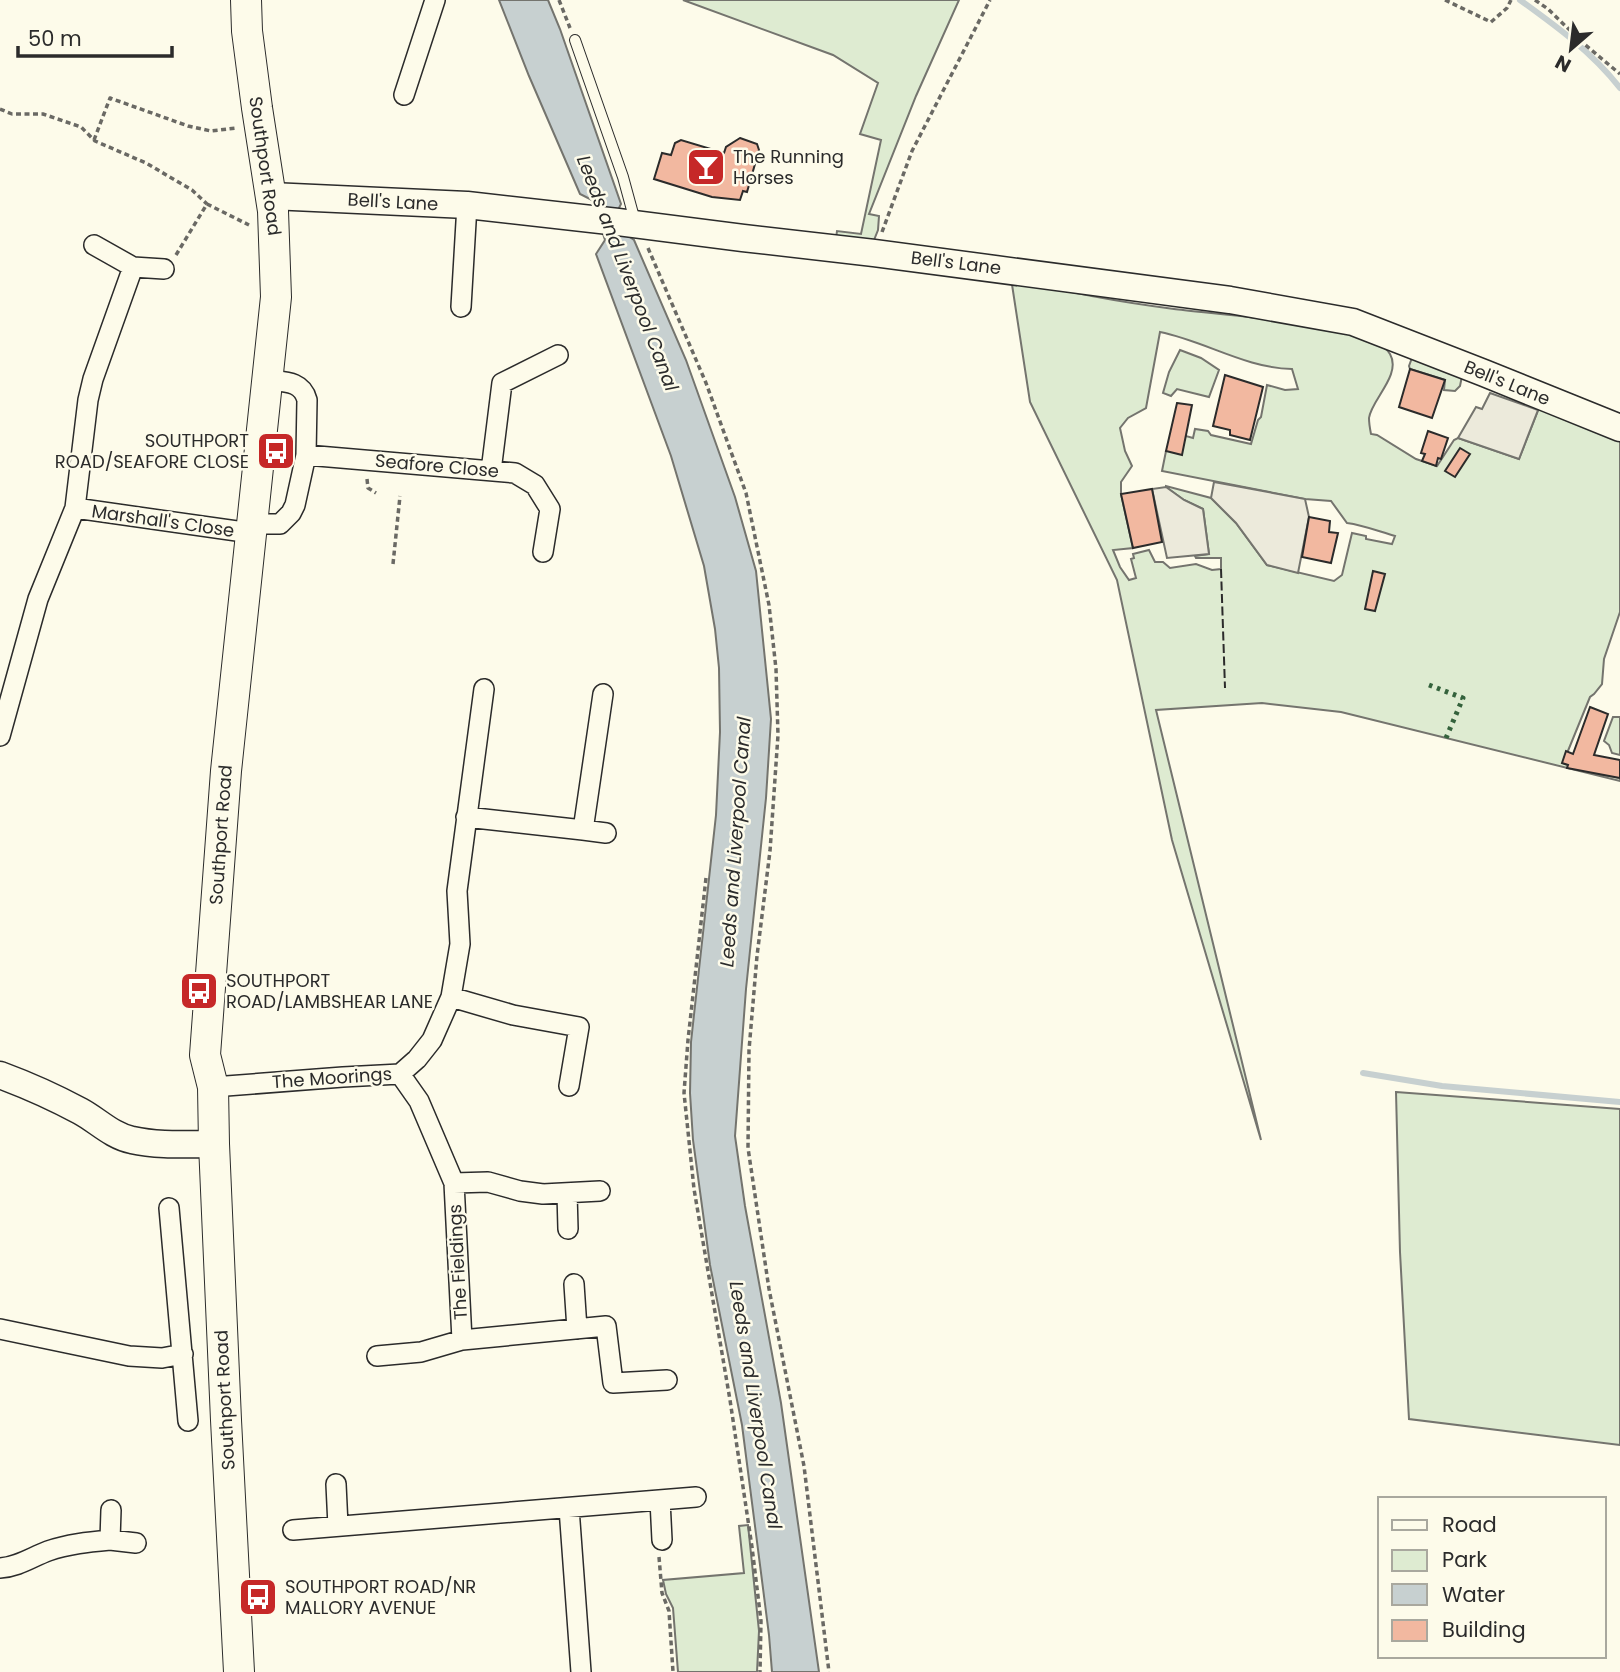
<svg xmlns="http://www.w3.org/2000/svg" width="1620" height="1672" viewBox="0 0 1620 1672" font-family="Poppins,sans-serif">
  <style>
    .green { fill: #deebd1; stroke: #74746e; stroke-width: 2; fill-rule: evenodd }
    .parking { fill: #eceadb; stroke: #74746e; stroke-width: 2 }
    .water { fill: #c7d0d0; stroke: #74746e; stroke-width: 2 }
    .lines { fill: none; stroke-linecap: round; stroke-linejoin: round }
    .stream { stroke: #c7d0d0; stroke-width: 6 }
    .building { fill: #f2b8a0; stroke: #2b2b2b; stroke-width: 2 }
    .lane-casing { stroke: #2b2b2b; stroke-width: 12 }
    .street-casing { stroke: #2b2b2b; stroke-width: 22 }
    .secondary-casing { stroke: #2b2b2b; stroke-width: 29 }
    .primary-casing { stroke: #2b2b2b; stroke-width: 32 }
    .path { stroke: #6a6964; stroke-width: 3.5; stroke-dasharray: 5 3.5; stroke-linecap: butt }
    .lane { stroke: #fdfbea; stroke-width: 10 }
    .street { stroke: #fdfbea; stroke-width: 19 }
    .secondary { stroke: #fdfbea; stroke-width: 26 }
    .primary { stroke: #fdfbea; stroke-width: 30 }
    .hedge { stroke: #34623c; stroke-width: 5; stroke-dasharray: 3.5 5; stroke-linecap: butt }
    .fence { stroke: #2b2b2b; stroke-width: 2; stroke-dasharray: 9 3.5; stroke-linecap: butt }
    .labels { text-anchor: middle; stroke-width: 5; stroke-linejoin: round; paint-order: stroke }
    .poi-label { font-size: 18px; fill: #2b2b2b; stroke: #fdfbea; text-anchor: start }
    .street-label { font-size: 18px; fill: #2b2b2b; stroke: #fdfbea }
    .water-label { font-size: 19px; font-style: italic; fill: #2b2b2b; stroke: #fdfbea }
  </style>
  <rect width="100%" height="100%" fill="#fdfbea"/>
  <path class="green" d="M683,0H959L916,96L869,214L879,216L878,230L874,240L836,238L837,231L861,234L881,140L860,134L878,83L833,55Z
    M1011,278C1064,292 1119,302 1174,309C1211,314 1373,324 1390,354C1402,375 1371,400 1369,418C1369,423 1370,429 1371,434L1377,435L1416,459L1437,466L1454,440L1458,438L1519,459L1539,408L1620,439V612L1604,659L1602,684L1594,694L1590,697L1563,763L1568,765V768L1620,778V781L1341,712L1262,703L1156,710L1261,1140L1172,840L1117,580L1030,402ZM1160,332C1205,341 1245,368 1292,369L1298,389L1285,390L1267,385L1261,417L1258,420L1251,444L1211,435L1208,431L1195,429L1193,438L1186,436L1166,451L1162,471L1305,499L1331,501L1347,523C1363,525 1378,531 1395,536L1392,544L1366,539V536L1352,533L1342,575L1334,581L1267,565L1236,523L1211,498L1166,486V487L1184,500L1203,509L1209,554L1195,556L1196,558H1221V569L1212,570L1196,564L1170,568L1163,562H1155L1149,550L1133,554L1134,558L1131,559L1136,578L1129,580L1120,567L1113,550L1133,548L1121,494V482L1132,466L1125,451L1120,428L1128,418L1146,408Z
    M1180,350L1201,358L1219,370L1209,397L1177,389L1171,396L1163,393L1169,372Z
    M1413,355L1462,376L1460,386L1455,391L1444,390L1445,380L1410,369L1409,366Z
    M1613,717H1620V755L1612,753L1609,745L1604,741Z
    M1396,1092L1620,1109V1445L1409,1419L1400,1252Z
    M748,1525L759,1631L757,1672H678L673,1608L666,1594L663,1580L744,1573L739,1526Z"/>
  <path class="parking" d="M1490,393L1538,410L1519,459L1458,438L1476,407L1482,409Z
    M1214,482L1305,499L1309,517L1298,573L1267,565L1236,523L1211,498Z
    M1166,487L1184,500L1203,509L1209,554L1167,558L1152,489Z"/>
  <path class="water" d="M499,0H548L560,29L621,204L615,216L617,228L634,240L686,360L735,497L756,571L771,719L766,798L746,989L735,1136L745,1206L781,1403L819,1672H772L769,1635L742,1425L710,1265L693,1140L690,1093L691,1042L716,815L720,732L719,668L715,629L704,566L671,456L596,254L605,240L592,200L580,194L529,76Z"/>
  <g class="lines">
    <path class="stream" d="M1520,0C1556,26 1592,52 1620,88
      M1363,1073L1442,1086L1620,1102"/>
  </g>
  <path class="building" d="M740,138L757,144L759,150L747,192L743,191L740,200L712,197L654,179L662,153L671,155L675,143L681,140L724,153L726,147Z
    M1410,369L1445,380L1432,418L1399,407Z
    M1225,375L1263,387L1250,440L1230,435V430L1213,426Z
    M1177,403L1192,405L1182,455L1166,451Z
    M1428,431L1448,438L1441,459L1438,458L1436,466L1422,461L1425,454L1421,453Z
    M1460,448L1470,454L1455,477L1445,471Z
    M1152,489L1162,542L1133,548L1121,494Z
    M1309,517L1330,521L1329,532L1338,533L1331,563L1302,557Z
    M1373,571L1385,574L1375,611L1365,609Z
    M1590,707L1608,714L1594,755L1620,760V778L1567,768L1568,765L1562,763L1566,751L1573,754Z"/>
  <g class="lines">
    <defs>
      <path id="lane" d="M575,40L623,177L635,221"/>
      <path id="street" d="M404,95L435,0
        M94,245L133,267L164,269
        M461,307L467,205
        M306,455L515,473L535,485L550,509L543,552
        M491,471L502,383L558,355
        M75,508L251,533
        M252,524H280L291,513L295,505L306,455L307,400C302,380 283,382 267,380
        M0,736L38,599L75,508L88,400L93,379L133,267
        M466,817L583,830L606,833
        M583,830L603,694
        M451,997L513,1015L579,1027L569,1086
        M400,1074L419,1101L454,1183L462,1340
        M213,1087L343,1077L400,1074L417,1059L432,1040L451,997L460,944L457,891L484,689
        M454,1183L488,1182L520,1191L543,1194L600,1191
        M567,1193L568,1229
        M169,1208L188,1421
        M574,1284L577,1329
        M0,1329L129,1356L162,1358L183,1354
        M377,1356L421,1352L462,1340L606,1326L613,1383L667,1380
        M336,1484L338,1526
        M660,1500L662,1540
        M569,1508L581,1672
        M111,1510L110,1540L136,1543
        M293,1530L696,1497
        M0,1568C18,1567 32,1557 48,1551C68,1544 89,1542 110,1540"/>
      <path id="secondary" d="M271,196L467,205L618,222L743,238L874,253L1230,300L1353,322L1484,373L1620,428
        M0,1075C27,1085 54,1097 80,1111C97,1120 112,1136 132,1140C158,1146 187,1144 214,1144"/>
      <path id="primary" d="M239,1672L226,1420L214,1144L213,1087L205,1055L226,771L276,297L273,211L257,108L247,31L246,0"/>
    </defs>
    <use href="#lane" class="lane-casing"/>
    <use href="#street" class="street-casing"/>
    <use href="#secondary" class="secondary-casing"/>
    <use href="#primary" class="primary-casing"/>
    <path class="path" d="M559,0L570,28
      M1445,0L1491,22L1507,8L1511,0
      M1535,0L1548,9L1583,43L1620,74
      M0,109L12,114H43L81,127L95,141L146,163L192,190L207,204
      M94,140L110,98L188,126L211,131L237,128
      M882,232L912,151L990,0
      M648,248L706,383L746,493L769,605L776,669L778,735L770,851L757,956L749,1050L748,1148L769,1289L804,1466L829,1672
      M176,255L207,204L249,225
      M367,479L368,488L376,493
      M393,564L400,496
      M706,878L688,1040L684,1093L694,1189L730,1400L752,1547L761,1621L760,1672
      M659,1557L662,1593L669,1611L673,1672"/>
    <use href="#lane" class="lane"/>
    <use href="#street" class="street"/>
    <use href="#secondary" class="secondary"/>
    <use href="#primary" class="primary"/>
    <path class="hedge" d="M1429,685L1463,698L1446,738"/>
    <path class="fence" d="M1221,569L1225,688"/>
  </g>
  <defs>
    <symbol id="bar-square" viewBox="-11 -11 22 22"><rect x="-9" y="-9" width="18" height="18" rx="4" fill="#c62828" stroke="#fdfbea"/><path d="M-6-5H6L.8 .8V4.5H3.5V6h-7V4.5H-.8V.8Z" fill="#fff"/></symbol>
    <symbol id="bus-square" viewBox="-11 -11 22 22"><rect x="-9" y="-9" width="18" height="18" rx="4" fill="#c62828" stroke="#fdfbea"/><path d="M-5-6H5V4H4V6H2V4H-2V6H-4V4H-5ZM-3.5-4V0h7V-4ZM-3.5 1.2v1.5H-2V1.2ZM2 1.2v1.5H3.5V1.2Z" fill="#fff"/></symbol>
  </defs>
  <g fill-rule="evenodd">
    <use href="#bar-square" x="684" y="145" width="44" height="44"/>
    <use href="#bus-square" x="254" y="429" width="44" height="44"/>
    <use href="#bus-square" x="177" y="969" width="44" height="44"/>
    <use href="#bus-square" x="236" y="1575" width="44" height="44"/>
  </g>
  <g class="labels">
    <g class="poi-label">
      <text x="733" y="163">The Running<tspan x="733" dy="21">Horses</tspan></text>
      <text x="249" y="447" text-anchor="end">SOUTHPORT<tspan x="249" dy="21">ROAD/SEAFORE CLOSE</tspan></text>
      <text x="226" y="987">SOUTHPORT<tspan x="226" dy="21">ROAD/LAMBSHEAR LANE</tspan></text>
      <text x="285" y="1593">SOUTHPORT ROAD/NR<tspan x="285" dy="21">MALLORY AVENUE</tspan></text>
    </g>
    <g class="street-label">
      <text transform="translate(265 166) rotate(82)" y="6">Southport Road</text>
      <text transform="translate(393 202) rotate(3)" y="6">Bell's Lane</text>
      <text transform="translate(956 263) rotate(7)" y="6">Bell's Lane</text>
      <text transform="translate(1507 383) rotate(22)" y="6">Bell's Lane</text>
      <text transform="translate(437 466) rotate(5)" y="6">Seafore Close</text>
      <text transform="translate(163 521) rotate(8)" y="6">Marshall's Close</text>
      <text transform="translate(221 835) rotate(-86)" y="6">Southport Road</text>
      <text transform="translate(332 1078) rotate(-4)" y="6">The Moorings</text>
      <text transform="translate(458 1262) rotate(-93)" y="6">The Fieldings</text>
      <text transform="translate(225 1400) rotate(-93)" y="6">Southport Road</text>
    </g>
    <g class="water-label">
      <text transform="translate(628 273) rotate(69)" y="7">Leeds and Liverpool Canal</text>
      <text transform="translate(735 842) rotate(-86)" y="7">Leeds and Liverpool Canal</text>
      <text transform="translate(756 1405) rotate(81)" y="7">Leeds and Liverpool Canal</text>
    </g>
  </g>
  <rect x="1378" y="1497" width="228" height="161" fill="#fdfbea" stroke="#a9a89e" stroke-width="2"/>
  <rect x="1392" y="1520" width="35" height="10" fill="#fdfbea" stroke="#a9a89e" stroke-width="2"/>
  <text x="1442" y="1532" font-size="21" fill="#2b2b2b">Road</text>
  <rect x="1392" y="1550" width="35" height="21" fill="#deebd1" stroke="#a9a89e" stroke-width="2"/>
  <text x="1442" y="1567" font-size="21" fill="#2b2b2b">Park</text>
  <rect x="1392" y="1584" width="35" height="21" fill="#c7d0d0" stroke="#a9a89e" stroke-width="2"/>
  <text x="1442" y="1602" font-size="21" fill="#2b2b2b">Water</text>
  <rect x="1392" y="1620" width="35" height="21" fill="#f2b8a0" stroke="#a9a89e" stroke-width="2"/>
  <text x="1442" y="1637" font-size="21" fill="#2b2b2b">Building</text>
  <g transform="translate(1571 49) rotate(208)" stroke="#fdfbea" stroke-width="5" paint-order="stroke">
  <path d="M0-5L12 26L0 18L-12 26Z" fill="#2b2b2b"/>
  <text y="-10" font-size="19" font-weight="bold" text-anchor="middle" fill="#2b2b2b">N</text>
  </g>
  <path d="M18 46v10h154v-10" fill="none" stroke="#2b2b2b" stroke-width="3.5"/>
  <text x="28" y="46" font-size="21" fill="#2b2b2b" stroke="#fdfbea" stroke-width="5" paint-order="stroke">50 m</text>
</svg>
